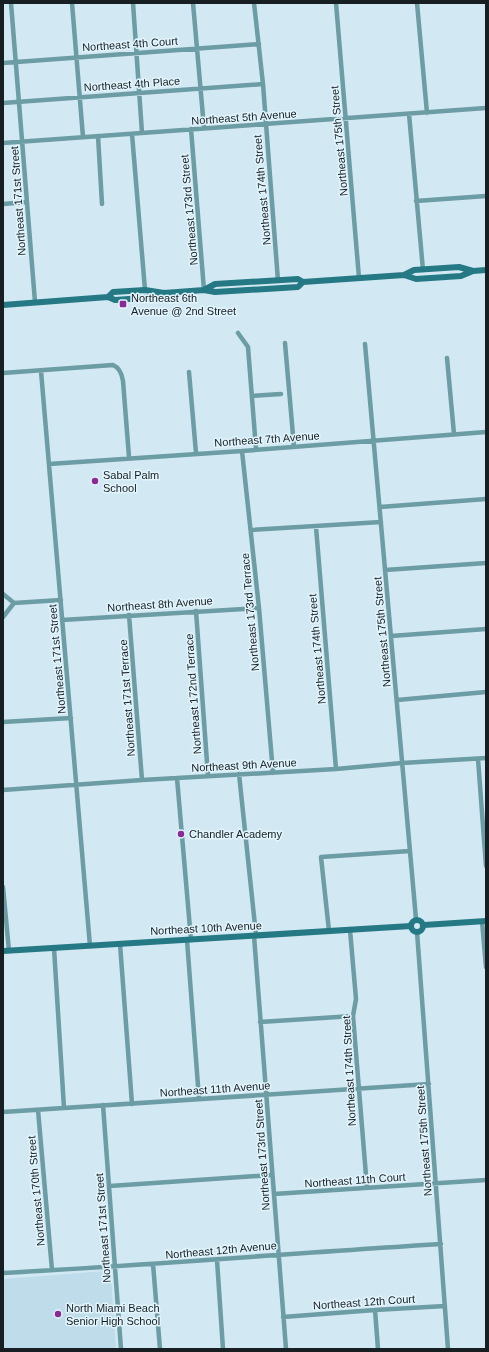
<svg xmlns="http://www.w3.org/2000/svg" width="489" height="1352" viewBox="0 0 489 1352" font-family="Helvetica,sans-serif">
  <style>
    .built { fill: #bedcea }
    .lines { fill: none; stroke-linecap: round; stroke-linejoin: round }
    .street { stroke: #6c9ca4; stroke-width: 4.5 }
    .secondary { stroke: #257984; stroke-width: 6 }
    .poi-dot { fill: #8a2b94; stroke: #e2f5fd; stroke-width: 1.5 }
    .labels { text-anchor: middle; stroke-width: 3; stroke-linejoin: round; paint-order: stroke }
    .street-label { font-size: 11px; fill: #171f23; stroke: #e2f5fd }
    .poi-label { font-size: 11px; fill: #171f23; stroke: #e2f5fd; text-anchor: start }
  </style>
  <rect width="100%" height="100%" fill="#d2e8f3"/>
  <path class="built" d="M105,1271L109,1274L111,1278L116,1349H3V1279Z"/>
  <g class="lines">
    <path class="street" d="M11,3L35,302
      M72,3L83,137
      M133,3L142,133
      M193,3L204,128
      M254,3L263,84L278,281
      M336,3L359,278
      M417,3L427,113
      M3,63L259,44
      M3,103L263,84
      M409,114L423,270
      M191,129L204,290
      M132,134L145,290
      M98,136L102,204
      M3,143L486,108
      M416,201L486,196
      M3,204L27,202
      M238,333L248,347L256,449
      M285,343L294,447
      M365,344L416,919
      M447,358L454,434
      M41,371L90,946
      M189,372L196,453
      M3,373L113,365C120,368 122,374 123,381L129,457
      M252,396L281,394
      M242,451L259,608L273,773
      M49,464L242,451L486,432
      M380,507L486,499
      M316,527L336,769
      M251,530L381,522
      M385,570L486,563
      M3,594L14,603L61,600
      M196,611L208,776
      M129,615L142,780
      M3,617L14,603
      M62,620L259,608
      M391,636L486,629
      M397,700L486,692
      M3,722L71,718
      M478,759L486,866
      M239,774L256,935
      M177,778L191,940
      M3,790L142,780L336,769L402,763L486,758
      M3,887L9,951
      M482,921L486,967
      M350,930L356,999L353,1016L367,1188
      M329,931L321,857L410,851
      M417,932L448,1349
      M254,936L286,1349
      M187,940L199,1099
      M120,944L132,1104
      M54,948L64,1108
      M260,1022L353,1016
      M103,1105L121,1349
      M38,1110L52,1270
      M3,1112L429,1084
      M110,1186L272,1175
      M274,1194L486,1180
      M217,1260L223,1349
      M153,1264L160,1349
      M3,1273C149,1265 295,1253 441,1244
      M375,1310L378,1349
      M283,1317L375,1310L445,1306"/>
    <path class="secondary" d="M404,275L416,279L461,276L473,271
      M204,290L215,284L298,279L303,282
      M108,297L113,292L145,290L164,293L204,290L215,292L298,287L303,282L404,275L414,270L459,267L473,271L486,270
      M3,305L108,297L115,300L156,297L164,293
      M411 926a6 6 0 1 1 12 0a6 6 0 1 1-12 0Z
      M424,925L486,921
      M3,951L411,926"/>
  </g>
  <g class="poi-dot">
    <rect x="119" y="300" width="8" height="8" rx="2"/>
    <circle cx="95" cy="481" r="4"/>
    <circle cx="181" cy="834" r="4"/>
    <circle cx="58" cy="1314" r="4"/>
  </g>
  <g class="labels">
    <g class="street-label">
      <text transform="translate(130 44) rotate(-4)" y="4">Northeast 4th Court</text>
      <text transform="translate(132 84) rotate(-4)" y="4">Northeast 4th Place</text>
      <text transform="translate(244 117) rotate(-4)" y="4">Northeast 5th Avenue</text>
      <text transform="translate(339 141) rotate(-95)" y="4">Northeast 175th Street</text>
      <text transform="translate(262 190) rotate(-95)" y="4">Northeast 174th Street</text>
      <text transform="translate(18 201) rotate(-94)" y="4">Northeast 171st Street</text>
      <text transform="translate(189 210) rotate(-95)" y="4">Northeast 173rd Street</text>
      <text transform="translate(267 439) rotate(-4)" y="4">Northeast 7th Avenue</text>
      <text transform="translate(160 604) rotate(-4)" y="4">Northeast 8th Avenue</text>
      <text transform="translate(250 612) rotate(-95)" y="4">Northeast 173rd Terrace</text>
      <text transform="translate(382 632) rotate(-95)" y="4">Northeast 175th Street</text>
      <text transform="translate(317 649) rotate(-95)" y="4">Northeast 174th Street</text>
      <text transform="translate(57 659) rotate(-95)" y="4">Northeast 171st Street</text>
      <text transform="translate(193 694) rotate(-94)" y="4">Northeast 172nd Terrace</text>
      <text transform="translate(127 698) rotate(-94)" y="4">Northeast 171st Terrace</text>
      <text transform="translate(244 765) rotate(-3)" y="4">Northeast 9th Avenue</text>
      <text transform="translate(206 928) rotate(-3)" y="4">Northeast 10th Avenue</text>
      <text transform="translate(349 1071) rotate(-93)" y="4">Northeast 174th Street</text>
      <text transform="translate(215 1089) rotate(-4)" y="4">Northeast 11th Avenue</text>
      <text transform="translate(424 1141) rotate(-94)" y="4">Northeast 175th Street</text>
      <text transform="translate(262 1155) rotate(-94)" y="4">Northeast 173rd Street</text>
      <text transform="translate(355 1180) rotate(-4)" y="4">Northeast 11th Court</text>
      <text transform="translate(36 1191) rotate(-95)" y="4">Northeast 170th Street</text>
      <text transform="translate(103 1228) rotate(-94)" y="4">Northeast 171st Street</text>
      <text transform="translate(221 1250) rotate(-5)" y="4">Northeast 12th Avenue</text>
      <text transform="translate(364 1302) rotate(-4)" y="4">Northeast 12th Court</text>
    </g>
    <g class="poi-label">
      <text x="131" y="302">Northeast 6th<tspan x="131" dy="13">Avenue @ 2nd Street</tspan></text>
      <text x="103" y="479">Sabal Palm<tspan x="103" dy="13">School</tspan></text>
      <text x="189" y="838">Chandler Academy</text>
      <text x="66" y="1312">North Miami Beach<tspan x="66" dy="13">Senior High School</tspan></text>
    </g>
  </g>
  <rect width="489" height="1352" fill="none" stroke="#171f23" stroke-width="8"/>
</svg>
